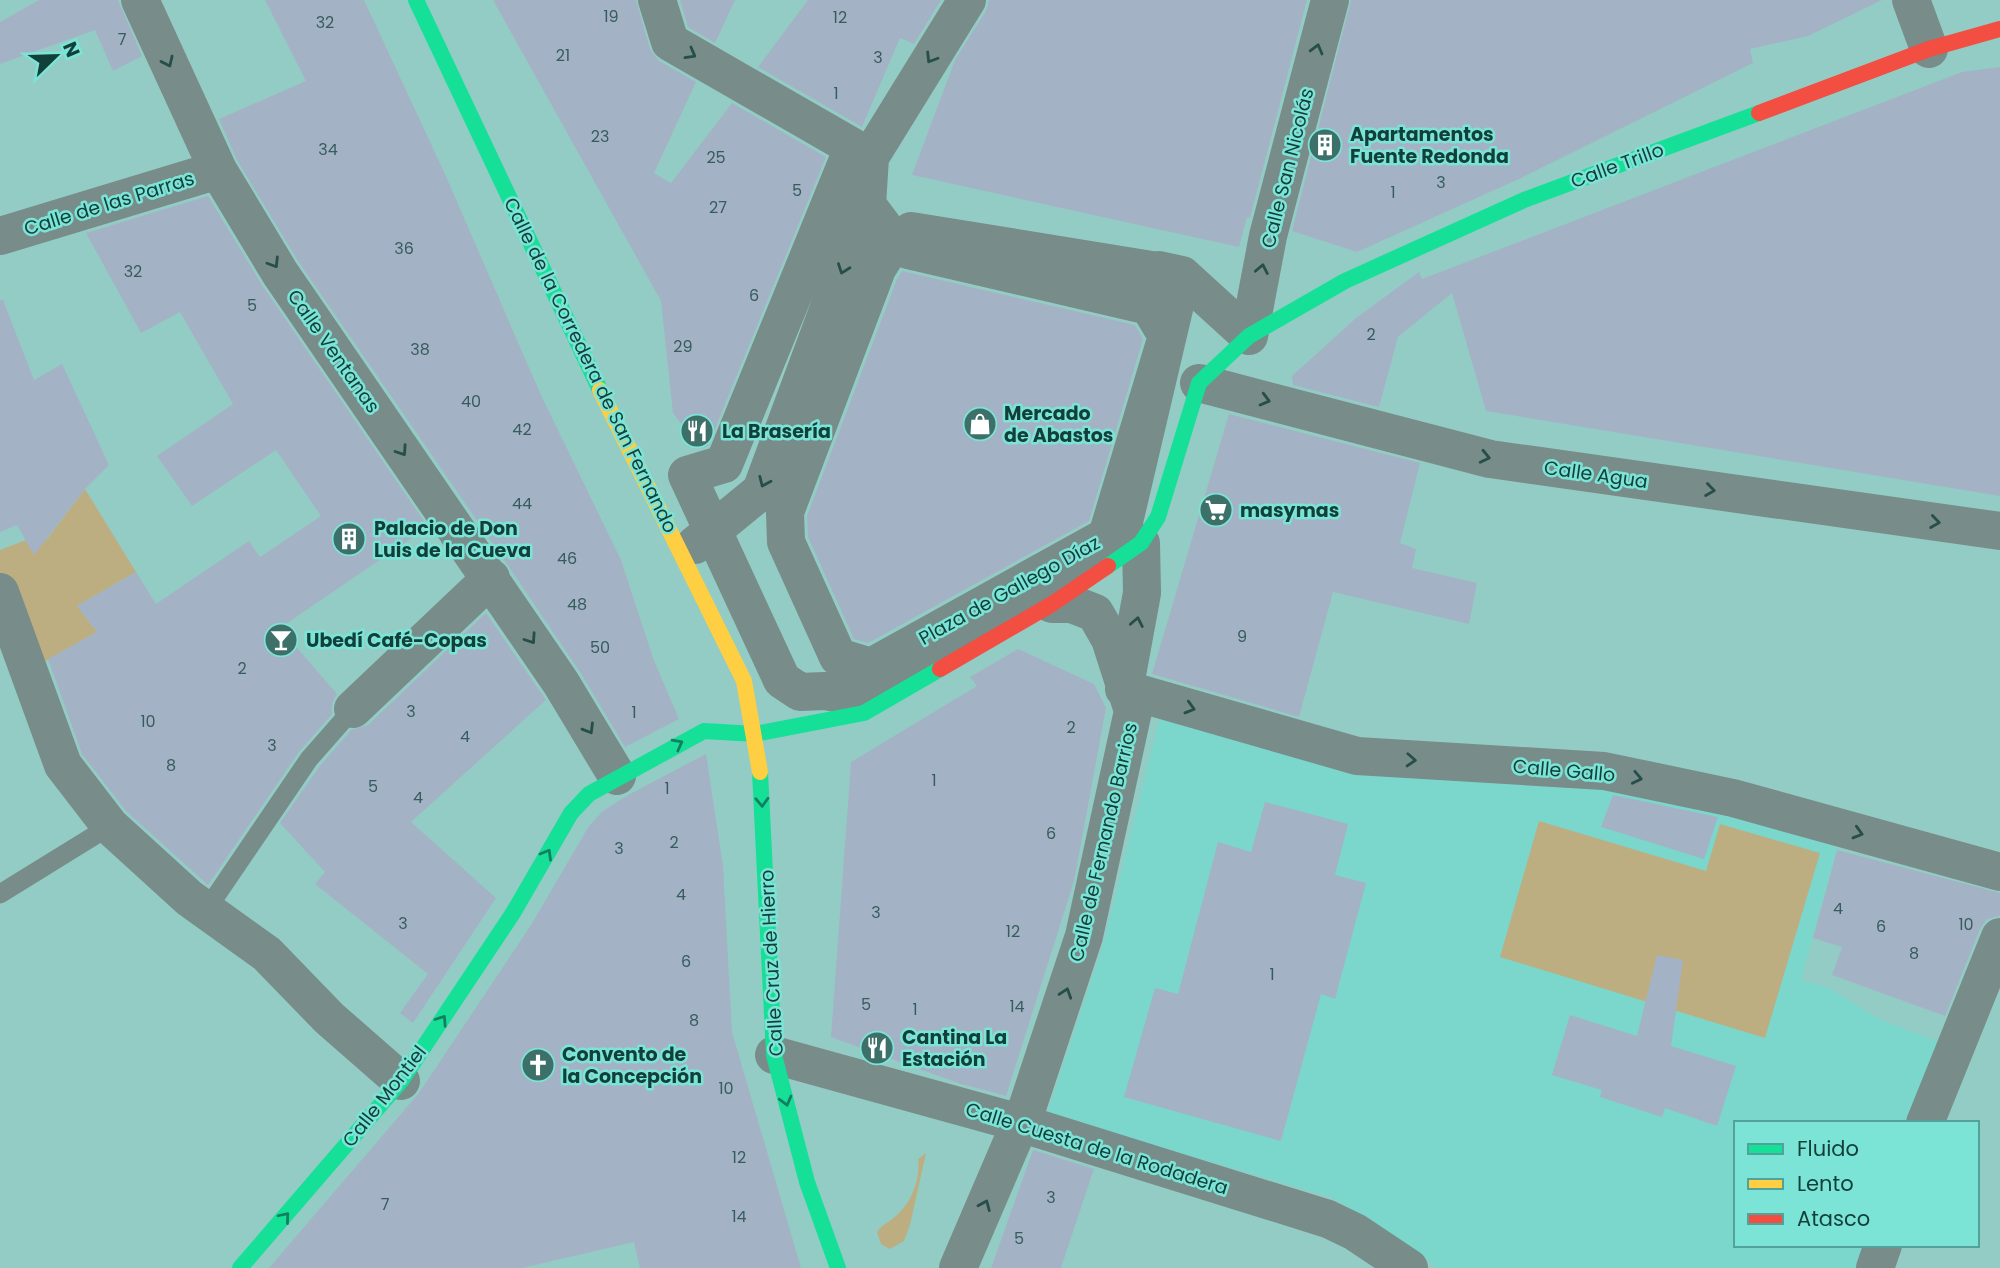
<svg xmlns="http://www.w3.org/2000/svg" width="2000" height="1268" viewBox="0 0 2000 1268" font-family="Poppins,sans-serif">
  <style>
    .built { fill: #7bd6cb }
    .green { fill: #bdae81 }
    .building { fill: #a3b3c5 }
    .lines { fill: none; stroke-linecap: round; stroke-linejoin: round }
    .lane { stroke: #788c89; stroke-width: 19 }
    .street { stroke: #788c89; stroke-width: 38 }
    .fast { stroke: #16e098; stroke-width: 16 }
    .slow { stroke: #ffcf43; stroke-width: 16 }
    .jam { stroke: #f24e42; stroke-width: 16 }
    .oneway { stroke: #264e4a }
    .oneway2 { stroke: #137f60 }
    .labels { text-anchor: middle; stroke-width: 5; stroke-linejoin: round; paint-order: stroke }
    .number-label { font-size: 16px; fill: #365c5d }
    .poi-label { font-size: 19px; font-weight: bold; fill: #113f3a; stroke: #7be4d6; text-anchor: start }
    .street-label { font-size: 19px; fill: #113f3a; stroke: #7be4d6 }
  </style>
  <rect width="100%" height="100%" fill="#93ccc4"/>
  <path class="built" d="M1162,709L1615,789L1720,812L1838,846L1801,980L1829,988L1879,1019L1942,1043L1911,1123H1736V1245H1864L1856,1268H1437L1412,1247L1331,1197L1047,1114L1103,945Z"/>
  <path class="green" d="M85,489L136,572L77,606L97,632L35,667L0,575V550L26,540L29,546L47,539Z
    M1539,821L1706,871L1720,824L1820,853L1765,1038L1500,957Z
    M926,1153L910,1225L904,1241L890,1249L881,1244L877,1232C883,1223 892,1221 899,1213C912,1201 921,1177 918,1159Z"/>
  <path class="building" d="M39,0H118L142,56L113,71L95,30L0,64V22Z
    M265,0H364L445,174L540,393L621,560L653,658L679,719L625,747L580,672L507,564L298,261L237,160L219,119L306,81Z
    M493,0H636L650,49L659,61L696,82L654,173L671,183L732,103L826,157L708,446L700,448L673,413L661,301Z
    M680,0H735L715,43L688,27Z
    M808,0H941L914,44L900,38L862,127L758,67Z
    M989,0H1307L1250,218L1247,217L1239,247L912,175L955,60L986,11Z
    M1351,0H1882L1808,36L1750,49L1753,63L1519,179L1357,252L1292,231Z
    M2000,67V496L1486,411L1452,293L1398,337L1379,407L1293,385L1292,376L1356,318L1419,272L1422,279L1962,72Z
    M208,196L262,285L428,527L280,628L337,694L332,703V714L299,752L208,885L126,811L82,754L48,659L97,632L77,606L136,572L156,604L249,541L260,557L321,516L276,450L192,506L157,456L233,404L180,312L141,333L86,233Z
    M902,271L1135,325L1143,339L1089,521L868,643L854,639L808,537L807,516L897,279Z
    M0,300H3L34,380L62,364L109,465L85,489L34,555L17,525L0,532Z
    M1229,414L1420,463L1400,543L1416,549L1412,568L1477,583L1469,624L1333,592L1299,717L1152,674Z
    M486,613L546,700L411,822L496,898L413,1023L400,1013L428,974L315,884L325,872L280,823L319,767L351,730L368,725Z
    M1018,649L1094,684L1106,708L1074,881L1006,1096L958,1083L831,1037L851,762L977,686L970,677Z
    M706,754L723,866L732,1032L801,1268H640L634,1242L522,1268H269L419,1093L531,925L589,826L603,811L628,795Z
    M1613,795L1718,817L1704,859L1601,827Z
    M1265,802L1348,824L1335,875L1366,883L1335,999L1321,994L1281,1141L1124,1097L1155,988L1178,994L1218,842L1251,852Z
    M1837,850L2000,893V916L1987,919L1980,929L1945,1016L1832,975L1842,947L1813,938Z
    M1657,955L1683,960L1671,1046L1736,1066L1717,1126L1665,1108L1662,1117L1600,1097L1602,1090L1552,1075L1570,1015L1637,1036Z
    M1033,1150L1094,1169L1061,1268H991Z"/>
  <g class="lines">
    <path class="lane" d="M0,894L110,826
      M205,912L309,759L353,709"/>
    <path class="street" d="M140,0L218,170L280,273L561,683L617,776
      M657,0L670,42L870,157
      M1911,0L1929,49
      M850,155L867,205L894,241L877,269L785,512L786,542L838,657L871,667L1107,536L1167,336L1149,306L908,250L911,231L1182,275L1119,543L853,696L825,691L800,692L782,680L687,475L724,464Z
      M0,236L218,170
      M1159,270L1182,275L1249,336
      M1249,336L1268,236L1330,0
      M1199,383L1490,459L2000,531
      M695,545L761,491L867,205L870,157L967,0
      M0,592L63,765L110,826L189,898L267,954L329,1018L401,1081
      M1126,680L1142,593L1141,543
      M1124,689L1357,756L1604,771L1733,798L2000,872
      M353,709L491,578
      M774,1055L1020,1123L1328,1219L1355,1232L1409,1268
      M1925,1123L2000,937
      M958,1268L1028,1105L1084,936L1133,711L1110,639L1095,613L1072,604H1052
      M1875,1268L1883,1245"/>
    <path class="fast" d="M416,0L600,390
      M1108,566L1141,543L1158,517L1199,383L1249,336L1345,281L1524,200L1759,113
      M760,772L774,1055L807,1182L838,1268
      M240,1268L401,1081L513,913L571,813L589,794L704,731L755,734L864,713L940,669"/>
    <path class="slow" d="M600,390L744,681L760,772"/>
    <path class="jam" d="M1759,113L1929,49L2000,29
      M940,669L1052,604L1108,566"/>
  </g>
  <defs><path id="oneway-chevron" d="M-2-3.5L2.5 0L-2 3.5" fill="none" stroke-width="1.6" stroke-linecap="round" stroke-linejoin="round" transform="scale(1.75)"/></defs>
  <g class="oneway">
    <use href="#oneway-chevron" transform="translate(1317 49) rotate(-75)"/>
    <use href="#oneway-chevron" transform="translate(691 54) rotate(29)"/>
    <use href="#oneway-chevron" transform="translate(931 58) rotate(122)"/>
    <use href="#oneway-chevron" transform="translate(168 62) rotate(65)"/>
    <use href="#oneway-chevron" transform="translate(274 263) rotate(58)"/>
    <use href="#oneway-chevron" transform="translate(843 269) rotate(110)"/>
    <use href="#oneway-chevron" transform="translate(1262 269) rotate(-79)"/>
    <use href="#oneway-chevron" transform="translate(1265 400) rotate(15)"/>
    <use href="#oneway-chevron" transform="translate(402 451) rotate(56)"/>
    <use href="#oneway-chevron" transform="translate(1485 457) rotate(13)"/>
    <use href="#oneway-chevron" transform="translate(764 482) rotate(114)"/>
    <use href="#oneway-chevron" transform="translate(1710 490) rotate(8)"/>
    <use href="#oneway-chevron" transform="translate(1935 522) rotate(8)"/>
    <use href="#oneway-chevron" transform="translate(1137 622) rotate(-79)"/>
    <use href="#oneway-chevron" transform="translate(531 639) rotate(56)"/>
    <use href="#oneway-chevron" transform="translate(1190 708) rotate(16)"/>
    <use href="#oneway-chevron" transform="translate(589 729) rotate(59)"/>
    <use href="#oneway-chevron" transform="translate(1411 760) rotate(3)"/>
    <use href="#oneway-chevron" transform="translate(1637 778) rotate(12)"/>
    <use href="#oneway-chevron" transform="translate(1858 833) rotate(16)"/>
    <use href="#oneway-chevron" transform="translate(1066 993) rotate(-72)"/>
    <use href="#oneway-chevron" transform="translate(985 1205) rotate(-67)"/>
  </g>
  <g class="oneway2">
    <use href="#oneway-chevron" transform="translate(678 744) rotate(-28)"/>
    <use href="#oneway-chevron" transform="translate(762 802) rotate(88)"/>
    <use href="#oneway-chevron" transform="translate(547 854) rotate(-60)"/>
    <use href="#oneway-chevron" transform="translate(442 1020) rotate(-56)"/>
    <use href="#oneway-chevron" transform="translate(786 1101) rotate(75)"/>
    <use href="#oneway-chevron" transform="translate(285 1217) rotate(-50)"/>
  </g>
  <defs>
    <symbol id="building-disc" viewBox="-11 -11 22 22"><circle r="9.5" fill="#3e706a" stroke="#7be4d6"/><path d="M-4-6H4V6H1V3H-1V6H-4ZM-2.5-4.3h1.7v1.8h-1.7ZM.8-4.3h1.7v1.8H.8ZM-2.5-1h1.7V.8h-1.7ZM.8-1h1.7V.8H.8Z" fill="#fff"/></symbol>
    <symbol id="shop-disc" viewBox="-11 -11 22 22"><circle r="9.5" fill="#3e706a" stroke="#7be4d6"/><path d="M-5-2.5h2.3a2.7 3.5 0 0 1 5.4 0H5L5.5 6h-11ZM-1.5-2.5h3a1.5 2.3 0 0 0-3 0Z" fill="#fff"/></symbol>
    <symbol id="restaurant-disc" viewBox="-11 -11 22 22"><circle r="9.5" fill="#3e706a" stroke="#7be4d6"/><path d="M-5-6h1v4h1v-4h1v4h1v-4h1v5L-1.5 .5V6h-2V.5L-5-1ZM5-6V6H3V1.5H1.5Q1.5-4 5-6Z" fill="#fff"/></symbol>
    <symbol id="supermarket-disc" viewBox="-11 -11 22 22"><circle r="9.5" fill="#3e706a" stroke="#7be4d6"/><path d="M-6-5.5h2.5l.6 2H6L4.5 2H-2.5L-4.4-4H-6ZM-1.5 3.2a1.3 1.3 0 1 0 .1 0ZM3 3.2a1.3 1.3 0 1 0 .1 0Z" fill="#fff"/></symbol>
    <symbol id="bar-disc" viewBox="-11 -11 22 22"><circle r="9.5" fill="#3e706a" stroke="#7be4d6"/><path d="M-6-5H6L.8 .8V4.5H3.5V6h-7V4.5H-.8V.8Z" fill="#fff"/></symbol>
    <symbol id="church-disc" viewBox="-11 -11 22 22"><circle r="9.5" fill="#3e706a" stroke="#7be4d6"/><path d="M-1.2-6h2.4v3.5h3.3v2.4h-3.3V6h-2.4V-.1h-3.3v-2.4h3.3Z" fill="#fff"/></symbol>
  </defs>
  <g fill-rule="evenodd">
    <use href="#building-disc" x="1306" y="126" width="38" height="38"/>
    <use href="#shop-disc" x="961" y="405" width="38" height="38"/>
    <use href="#restaurant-disc" x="678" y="412" width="38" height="38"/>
    <use href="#supermarket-disc" x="1197" y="491" width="38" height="38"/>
    <use href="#building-disc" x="330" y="520" width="38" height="38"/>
    <use href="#bar-disc" x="262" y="621" width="38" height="38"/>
    <use href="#restaurant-disc" x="858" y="1029" width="38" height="38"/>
    <use href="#church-disc" x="519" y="1046" width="38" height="38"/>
  </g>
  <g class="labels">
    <g class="number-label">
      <text x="611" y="22">19</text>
      <text x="840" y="23">12</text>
      <text x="325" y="28">32</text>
      <text x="122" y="45">7</text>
      <text x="563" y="61">21</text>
      <text x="878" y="63">3</text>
      <text x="836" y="99">1</text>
      <text x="600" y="142">23</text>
      <text x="328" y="155">34</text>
      <text x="716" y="163">25</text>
      <text x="1441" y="188">3</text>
      <text x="797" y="196">5</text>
      <text x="1393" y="198">1</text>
      <text x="718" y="213">27</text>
      <text x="404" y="254">36</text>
      <text x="133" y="277">32</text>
      <text x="754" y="301">6</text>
      <text x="252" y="311">5</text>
      <text x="1371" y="340">2</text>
      <text x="683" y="352">29</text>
      <text x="420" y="355">38</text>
      <text x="471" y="407">40</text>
      <text x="522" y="435">42</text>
      <text x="522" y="509">44</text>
      <text x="567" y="564">46</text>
      <text x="577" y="610">48</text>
      <text x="1242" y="642">9</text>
      <text x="600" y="653">50</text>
      <text x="242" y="674">2</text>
      <text x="411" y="717">3</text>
      <text x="634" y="718">1</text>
      <text x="148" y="727">10</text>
      <text x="1071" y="733">2</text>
      <text x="465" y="742">4</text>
      <text x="272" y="751">3</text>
      <text x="171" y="771">8</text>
      <text x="934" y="786">1</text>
      <text x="373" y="792">5</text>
      <text x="667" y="794">1</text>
      <text x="418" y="803">4</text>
      <text x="1051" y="839">6</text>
      <text x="674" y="848">2</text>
      <text x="619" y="854">3</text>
      <text x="681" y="900">4</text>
      <text x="1838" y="914">4</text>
      <text x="876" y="918">3</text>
      <text x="403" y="929">3</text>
      <text x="1966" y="930">10</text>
      <text x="1881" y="932">6</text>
      <text x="1013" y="937">12</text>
      <text x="1914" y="959">8</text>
      <text x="686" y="967">6</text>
      <text x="1272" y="980">1</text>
      <text x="866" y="1010">5</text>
      <text x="1017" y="1012">14</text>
      <text x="915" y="1015">1</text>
      <text x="694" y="1026">8</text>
      <text x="726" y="1094">10</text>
      <text x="739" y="1163">12</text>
      <text x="1051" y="1203">3</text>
      <text x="385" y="1210">7</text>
      <text x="739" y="1222">14</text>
      <text x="1019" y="1244">5</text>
    </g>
    <g class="poi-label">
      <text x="1350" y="141">Apartamentos<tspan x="1350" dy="22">Fuente Redonda</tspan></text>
      <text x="1004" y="420">Mercado<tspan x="1004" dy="22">de Abastos</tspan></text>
      <text x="722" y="438">La Brasería</text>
      <text x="1240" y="517">masymas</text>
      <text x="374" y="535">Palacio de Don<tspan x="374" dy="22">Luis de la Cueva</tspan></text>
      <text x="306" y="647">Ubedí Café-Copas</text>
      <text x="902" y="1044">Cantina La<tspan x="902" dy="22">Estación</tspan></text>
      <text x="562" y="1061">Convento de<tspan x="562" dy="22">la Concepción</tspan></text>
    </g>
    <g class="street-label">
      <text transform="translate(1617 165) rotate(-20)" y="7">Calle Trillo</text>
      <text transform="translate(1287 168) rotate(-76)" y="7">Calle San Nicolás</text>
      <text transform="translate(109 203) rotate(-17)" y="7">Calle de las Parras</text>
      <text transform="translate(334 351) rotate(55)" y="7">Calle Ventanas</text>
      <text transform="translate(591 365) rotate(64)" y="7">Calle de la Corredera de San Fernando</text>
      <text transform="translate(1596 474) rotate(8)" y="7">Calle Agua</text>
      <text transform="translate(1009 590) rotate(-29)" y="7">Plaza de Gallego Díaz</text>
      <text transform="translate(1564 770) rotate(5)" y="7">Calle Gallo</text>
      <text transform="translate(1103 842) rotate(-77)" y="7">Calle de Fernando Barrios</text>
      <text transform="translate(771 963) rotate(-93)" y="7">Calle Cruz de Hierro</text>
      <text transform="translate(384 1096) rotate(-52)" y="7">Calle Montiel</text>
      <text transform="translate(1097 1148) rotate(17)" y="7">Calle Cuesta de la Rodadera</text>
    </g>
  </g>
  <rect x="1734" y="1121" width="245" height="126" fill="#7be4d6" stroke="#51a298" stroke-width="2"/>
  <rect x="1748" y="1144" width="35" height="10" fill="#16e098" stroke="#51a298" stroke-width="2"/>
  <text x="1797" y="1156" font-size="21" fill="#113f3a">Fluido</text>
  <rect x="1748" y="1179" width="35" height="10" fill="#ffcf43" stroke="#51a298" stroke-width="2"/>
  <text x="1797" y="1191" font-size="21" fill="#113f3a">Lento</text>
  <rect x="1748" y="1214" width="35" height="10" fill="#f24e42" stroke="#51a298" stroke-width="2"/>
  <text x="1797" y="1226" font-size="21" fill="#113f3a">Atasco</text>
  <g transform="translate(56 56) rotate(67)" stroke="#7be4d6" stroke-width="5" paint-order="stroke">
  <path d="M0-5L12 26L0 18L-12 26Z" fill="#113f3a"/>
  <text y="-10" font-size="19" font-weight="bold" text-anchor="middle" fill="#113f3a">N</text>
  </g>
</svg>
